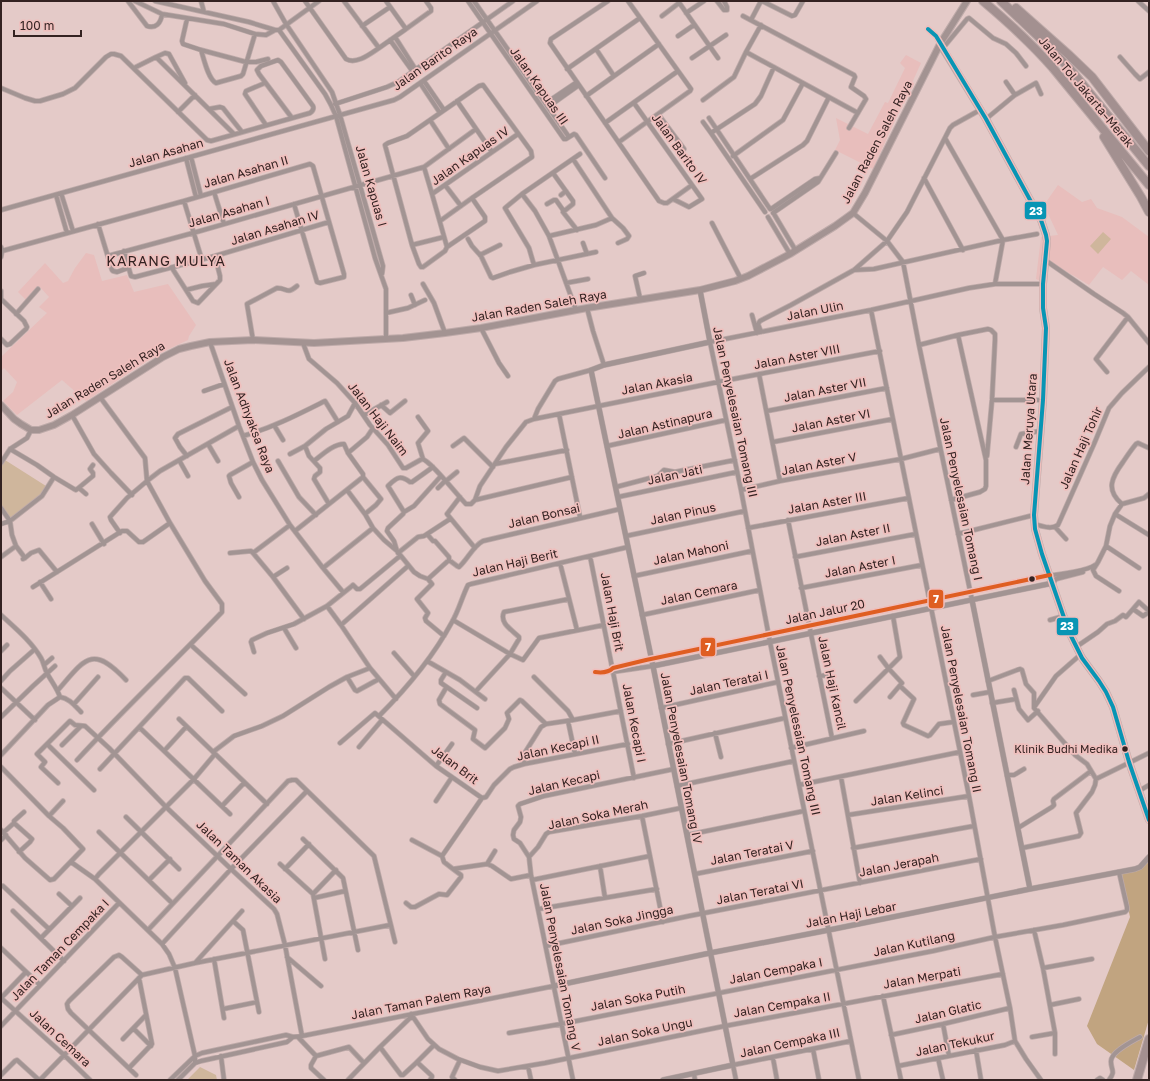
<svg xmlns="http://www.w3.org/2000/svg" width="1150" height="1081" viewBox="0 0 1150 1081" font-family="'Golos Text',sans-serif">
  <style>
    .built { fill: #e8bebc }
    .green { fill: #cfb69c }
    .forest { fill: #c1a480 }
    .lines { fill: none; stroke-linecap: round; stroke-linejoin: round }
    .minor-casing { stroke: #beaaa9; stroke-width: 5.5 }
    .tertiary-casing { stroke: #beaaa9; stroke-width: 6 }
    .secondary-casing { stroke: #beaaa9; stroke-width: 8 }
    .motorway-casing { stroke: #beaaa9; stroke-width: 10 }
    .minor { stroke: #a29493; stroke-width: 4 }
    .tertiary { stroke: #a29493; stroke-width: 5 }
    .secondary { stroke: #a39392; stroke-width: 6 }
    .motorway { stroke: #a39090; stroke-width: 8 }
    .bus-1-casing { stroke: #efbfbd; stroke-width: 7 }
    .bus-2-casing { stroke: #efbfbd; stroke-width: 7 }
    .bus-1 { stroke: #0895b4; stroke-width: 4 }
    .bus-2 { stroke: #df5e22; stroke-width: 4 }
    .bus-dot { fill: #332221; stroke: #efbfbd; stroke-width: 1.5 }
    .labels { text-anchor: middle; stroke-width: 3.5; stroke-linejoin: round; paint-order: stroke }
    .bus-label { font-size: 11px; fill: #332221; stroke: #efbfbd; text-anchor: end }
    .street-label { font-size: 12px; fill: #332221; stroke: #efbfbd }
    .quarter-label { font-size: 14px; letter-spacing: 1px; fill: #332221; stroke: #efbfbd }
    .line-badge { stroke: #efbfbd; stroke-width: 1.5 }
    .badge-label { font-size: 11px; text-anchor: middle; font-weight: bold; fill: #fff }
  </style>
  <rect width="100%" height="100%" fill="#e4cac8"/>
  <path class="built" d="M906,55L921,63L873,169L835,150L840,140L836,118L868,134L885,102L888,103L905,68L900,63Z
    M1058,185L1082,202L1091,199L1097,208L1122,217L1149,237V285L1131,271L1122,280L1103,267L1089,285L1076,277L1047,261L1044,283L1036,279L1041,237L1058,235L1044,205Z
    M86,253L94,255L102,281L127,275L134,292L168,284L196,325L189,336L188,340L158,354L86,401L62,380L17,415L3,401L13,392L17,382L4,368L1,371V357L47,313L39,307L49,297L40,287L26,300L18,292L45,263L63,283L68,281L75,268Z"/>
  <path class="green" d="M1103,232L1111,239L1098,254L1090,246Z
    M5,460L46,486L41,495L10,519L1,506V464Z
    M200,1067L216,1075L217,1080H187Z"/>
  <path class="forest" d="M1149,862V1019L1134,1070L1097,1044L1087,1026L1130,917L1121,874L1140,869Z"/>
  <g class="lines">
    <defs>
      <path id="minor" d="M128,1L147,26C156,29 161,23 162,14
        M135,1L162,14L224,24L255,34L266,35L275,30H279L319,1
        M155,1L249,22L275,30
        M201,1L204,12
        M273,1L286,24L332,92L340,115L383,266L382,274
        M305,1L346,59C356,65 370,54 379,48L344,1
        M386,1L406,29L431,11V8L426,1
        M468,1L564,139H566L574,134L576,135L605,178
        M474,1L569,137
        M608,1L551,39L550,43L659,201L664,203H667L692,185
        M678,1L718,58
        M717,1L724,10H727
        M724,1L727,7V10
        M762,1L792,16L795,15L803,1
        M1138,1L1149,11
        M686,13L704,1
        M662,16L679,3
        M743,16L854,75L855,77L851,87L864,96L866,99L849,128
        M187,19L182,41L183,44L201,50L246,62H256L268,59
        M751,20L761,1
        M362,26L390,7
        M928,29L936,36L940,44
        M279,30L325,94L331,105L336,116L375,258L386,289V339
        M678,36L694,25
        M395,37L416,70
        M390,40L413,72
        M379,48L406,29
        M943,48L967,19L969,18L993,38L1006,44L1016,53L1026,66
        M596,49L614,76
        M201,50C204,59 208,79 216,83L241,76L243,74L255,34
        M746,52L858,113
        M156,57L165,53L169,54L185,83
        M1120,57L1135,74L1140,79L1149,72
        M692,58L726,35
        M134,68L156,57L234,134
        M567,69L640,18
        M424,81L444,110
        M1006,82L1015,95
        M265,83L246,91L245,94L266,125
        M420,83L440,113
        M483,85L531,151L532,157L472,198L485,217V221L447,247L445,251L423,267H421L419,264L412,245L385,145L388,143L407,136L479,86Z
        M1,88L25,98L35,101H40L63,94L75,88L106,57L111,54H114L121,56L205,138L207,140L211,141L310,113C313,111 314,109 313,106L281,62L278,60L261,66L257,70L259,74L292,118
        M586,96L659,44
        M703,100L734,77L746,52L761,25
        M457,101L492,152
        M546,103L577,82
        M634,103L702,199L689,207L673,199
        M335,104L387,87L398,82L513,1
        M548,107L579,85
        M209,109L220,107L223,108L242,132
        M178,112L195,95
        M658,114L684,149
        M709,118L770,209
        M986,119L1015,95L1036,83L1041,94
        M430,120L449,149
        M703,122L711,133
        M605,123L678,71
        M945,138L1003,240L995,284
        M619,142L690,91L691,89L628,1
        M733,156L783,120L803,83
        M191,157L201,196
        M186,158L196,197
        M573,159L612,218L623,228L629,236L627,239L618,243
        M424,167L432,194L447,247
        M553,173L573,201V204L563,212L577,230
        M924,178L963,250
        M750,179L803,145L807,141L829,97
        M445,185L461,206
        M214,192L224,224
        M61,193L73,231
        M432,194L518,134
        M522,194L535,211L549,236L576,310
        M56,195L67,233
        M561,195L566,191
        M184,201L202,260
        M547,204L554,200H556L563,210
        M771,209L815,179L820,178
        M1,210L394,100L400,97L537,1
        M765,212L711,133L755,104L761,96L774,67
        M773,213L818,182L836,153
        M853,213L887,241L903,262L919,345L972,600
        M774,214L796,251
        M768,217L790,254
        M440,221L472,198
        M712,223L741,279
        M98,224L112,270L113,271L117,272L128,268
        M549,236L596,225L612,218
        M468,239L472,246L481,256L491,277L493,278L510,272L534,265L596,252
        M583,243L587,254
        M412,245L444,237
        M1,247L2,251L1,257
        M2,251L184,201L310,164L313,166L344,274V277L320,283L317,282L294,204
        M124,251L131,276L135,277L215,256L329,222
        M480,255L500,245
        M108,256L193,233L424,167L476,129
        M1045,260L1094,294L1123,313L1128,317L1149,343
        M534,265L529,248L505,208L522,194L580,154
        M172,268L193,301L198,303L220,280V276L215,256
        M854,270L874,269L1003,240L1037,234
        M566,283L588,279
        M423,284L434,303L445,333
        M186,290L202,286L216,284
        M1,291V298
        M411,295L415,305
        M640,298L635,276L644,273
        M1,299L24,321L27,327L26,329L10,344L7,345L1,339
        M587,308L593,331L604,365
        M871,310L969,796L995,937L1010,1008L1015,1041L1026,1059L1041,1080
        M386,313L408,308L425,300
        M16,314L38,289
        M752,315L757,333
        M481,328L499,363L508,376
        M761,332L758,324L760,321L791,305L854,270L887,241L907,212L950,128L953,125L980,110
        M958,335L988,329L991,330L995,334V340L992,400L987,456
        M253,340L247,304L277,288C288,288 286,295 297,286
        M210,342L239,426L253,462L262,480L290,525L323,568L343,592
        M303,343L309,359L337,383L355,403L370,425L388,445L403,468H406L422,459C430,460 458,496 466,504H471L475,500L572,477
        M919,345L958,335L986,460V486L985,489L980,492L951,500
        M1107,372L1096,359L1128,317
        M759,374L780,481
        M204,391L224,384
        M100,397L145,458L147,481L127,498L110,517L111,520L120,533
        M992,400H1043
        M381,405L390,413L405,401
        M767,411L887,388
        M559,414L580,517
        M72,415L94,454L111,473L132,495
        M364,415L387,402
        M418,417L428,431L418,443L423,459
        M534,419L538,409L555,381L558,379L591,370
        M274,425L283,440
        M243,436C272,428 299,414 325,401L338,422
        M773,442L893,419
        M208,444L218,461
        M305,446L309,456L320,468V472L315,476L314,479L329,504
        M453,446L464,438L493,467
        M607,446L726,420
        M1016,447L1021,434L1041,431
        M10,449L37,465L54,477L74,489L76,490L93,476V473L90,469L93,465
        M348,453L367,437L373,428
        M290,454L305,446L326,429L348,416L355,403
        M187,456L180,447L175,438L178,434L232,407
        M179,460L188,476
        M278,461L299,497L316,515
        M314,461C322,455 333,444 344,444L348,453L363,474V477L381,499L376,505L365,514
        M1,463L10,449L27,438L31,430
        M495,464L567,450
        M446,481L457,472
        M616,487L658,476L664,470L675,472L735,460
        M79,488L86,494
        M438,488L445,481
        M347,490L365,514L373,528L384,540L397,551L414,572L420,576L428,579L432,584L417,599L428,613L425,618L426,621L444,636
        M741,490L780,481L901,459L940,449
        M239,497L231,483L229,476L230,475L253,462
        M460,497L447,514L475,548
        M618,497L737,472
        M475,500L480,486L506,447L526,422L534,419L723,381L880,351
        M1122,504C1105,490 1112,477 1123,462C1127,456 1131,450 1136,444L1138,443L1149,448
        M1,508L10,521L12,535L16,546L25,558L23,559
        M404,512L414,506L441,476
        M1115,514L1149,535
        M788,520L832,738
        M1,524L10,521L42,496L54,477
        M92,524L104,544
        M1034,524C1042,526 1051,530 1058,525L1094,444L1109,408L1122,393L1149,367
        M290,525L253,553L273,577L304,619
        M1055,527L1066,539
        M748,528L909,498
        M295,531L363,477
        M427,534L433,541H435L449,557V560
        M958,534L1034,515
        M626,536L745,511
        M1106,546L1139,568
        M397,551L394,541L387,531L388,528L403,514L404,512L388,486L389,485C397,477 401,475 410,482H412L433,467
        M230,553L251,551L253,553
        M398,553L418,537L424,536L450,519
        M590,556L634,778
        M1,557L16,546
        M795,557L916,534
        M25,558L31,553L39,550L57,572
        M560,563L577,630
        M323,568L373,528
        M1050,575C1059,575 1089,570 1095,565
        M634,576L752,551
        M273,577L287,568
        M428,579L449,560L457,566L459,567C468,559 473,546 483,541L620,509
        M40,582L51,599
        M1053,583L1056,579L1083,572
        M33,587L122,531H127L139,542H143L170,523L147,481L160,471L239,426
        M801,588L922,565
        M1119,591L1096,576L1093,570L1098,562L1106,546L1110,526L1115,514L1122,504L1144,498L1149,494
        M327,606L341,625L370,668L396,699
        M1133,609L1139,602L1149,611
        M1,615C15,628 31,641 41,658C44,663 44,668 47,673C51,681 57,688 60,697
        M642,615L760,590
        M453,620L510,654L523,660L539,638L604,625
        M1050,620L1064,616
        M341,625L408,566
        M284,628L296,648
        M191,645L245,694
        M1076,647L1098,632L1107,624L1115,621L1123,615L1126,617L1133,609L1143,616L1149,612
        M1,651L7,645
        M254,652L251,642L252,640L267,633L294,624L327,606L352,586L353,585L357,589H360L400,556
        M394,653L414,676
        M880,657L889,669L902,683L890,697
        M427,661L460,680L485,699
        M44,665L52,658
        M446,672L441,680V683L477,708
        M595,672C602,673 608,673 613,668L651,659
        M612,672L653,666
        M819,676L830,675
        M347,677L355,690L357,691L379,679
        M534,677L568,711L573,720
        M1,681L10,671L35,649
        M988,681L1017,670L1020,669L1022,670L1026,684L1034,693V708L1075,755L1087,764L1096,779L1095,785L1092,792L1076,813L1081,833L1079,836L1022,848
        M900,686L914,699L903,723L904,725L928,736L930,735L939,724L953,722
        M1,688L35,720
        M446,688L439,700L440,704L475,730L473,739L485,748L505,728L509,719L507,713L520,700L522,701L546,724
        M58,690C85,659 92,644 126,680
        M1014,690L1019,709L1028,720L1038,711
        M476,691L510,654L519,639V637C512,630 499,623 504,612L569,599
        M973,695L990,692
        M60,697C69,698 75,706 81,712
        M856,701L900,657L893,616
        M992,703L1016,699
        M74,704L98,677
        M1035,706L1056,676L1080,655
        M661,708L778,682
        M379,716C407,688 433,657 452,622C459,610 462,597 468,585L471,584L628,547
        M1,717L33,686L55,666
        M179,719L267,804
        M568,721L575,754
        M140,728L230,814
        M715,733L721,757
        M340,743L375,713L436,766L482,798L442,856L444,862L453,869L487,864L492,866L511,879L531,875
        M47,744L94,790
        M668,744L785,718
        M62,745L81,726
        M359,747L382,720
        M791,748L864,731
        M164,751L186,727
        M213,752L234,736L262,726L283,716L329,687L347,677L370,668
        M1,755L48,705L60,697
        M77,760C124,709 174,662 222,612V604L205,581L170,523
        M524,764V754L541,727L546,724L573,720L621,711
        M436,766L452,744
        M1,767L49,816L63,828L83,849L54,879L50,880L25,858L1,830
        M100,769L185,678H188L222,711
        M1007,775H1014L1024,769
        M841,777L860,883
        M1096,779L1149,753
        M58,783L41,767L45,762L37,754L70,721L75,725L85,726L109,748L166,807L231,869L274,909L277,914L285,945L302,1036
        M799,785L960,752
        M677,786L794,761
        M1139,791L1149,785
        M482,798L486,797L494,785L510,769L514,767L524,764L628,744
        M436,801L452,777
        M222,806L244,783
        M848,815L969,796
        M49,816L63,801
        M642,816L663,922
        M126,817L179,869
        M14,823L32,839L30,842L19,852
        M1018,828L1052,807L1054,805L1053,801L1054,799L1091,771
        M4,832L14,823V821L24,812
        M99,832L172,903
        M687,835L804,811
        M303,839L343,878L358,950
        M1,840L6,835
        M412,840L442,856
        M853,848L974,826
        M529,857L538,847L546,834L549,832L642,816L681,808
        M71,862L95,879L162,944L169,954L175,968L195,1056V1063
        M280,864L313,894L325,959
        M487,864L495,851
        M600,866L605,898
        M285,869L309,844
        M695,874L813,851
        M95,879L99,874L194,779L215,754
        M149,880L170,859
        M532,880L650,856
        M3,886L49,929
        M59,894L72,906
        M313,894L336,870
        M314,898L345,891
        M406,903L411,907H415L439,894L447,895L461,877V875L453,869
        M539,909L657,889
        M13,911L64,961
        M233,921L243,930L259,1012
        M148,930L288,781L292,780H296L374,856L395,942
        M1034,930L1043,968L1055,1033V1054
        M41,938L80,898
        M162,944L231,869L307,791
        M546,946L689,916L981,859
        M1,948L40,985
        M287,957L321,986
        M214,959L224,1018
        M195,963L242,911
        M1043,968L1092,959
        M883,996L901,1080
        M1,998L64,1055L90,1080
        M1,998L26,972
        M1050,1005L1079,999
        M223,1009L257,1002
        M411,1014L428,1039L439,1049L458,1059L480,1067L498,1071L545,1063L725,1026L1003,974
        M943,1024L949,1056
        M1,1026L119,903
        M134,1029L151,1046
        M509,1033L561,1024L933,951L995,937L1063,925L1125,912L1127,910V907L1119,872
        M891,1035L943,1024L1010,1008
        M298,1037L316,1056
        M1032,1037L1055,1033
        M123,1039L145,1016
        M380,1047L401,1075H403L416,1063H418L432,1076V1077L430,1080
        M813,1049L819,1080
        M976,1050L981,1080
        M221,1056L224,1080
        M773,1058L777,1080
        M938,1058L943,1080
        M416,1063L434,1045
        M528,1066L531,1080
        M898,1066L1005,1045L1015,1041
        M129,1068L152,1044L139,978
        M694,1074L695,1080
        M1,1075L15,1061L17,1060L39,1080
        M136,1075L71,1013L68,1009L67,1004L69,1001L114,957L119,955L122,957L142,975
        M40,1080L142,975L195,963L390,925
        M170,1080L195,1056L202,1053L286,1035L293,1037L302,1036L554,986
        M178,1080L195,1063L201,1061L287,1042L293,1037
        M324,1080L311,1068V1065L316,1056L349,1047L364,1063
        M348,1080L380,1047L410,1018H413
        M455,1080L452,1077L460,1060
        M573,1080L531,875L529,857L520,843L514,839L513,835L514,830L520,822L521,817L518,806L520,804L544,796L674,769
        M736,1080L733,1065L851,1041
        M859,1080L770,642L741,490L710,342L871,310L969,288L995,284H1043
        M1097,1080L1100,1078L1103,1080
        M1109,1080C1116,1071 1111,1070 1111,1062C1110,1052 1133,1041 1140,1037"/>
      <path id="tertiary" d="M972,600L1030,889
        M651,659L1050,575
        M653,666L1053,583
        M554,986L710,953L829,930L1030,889L1135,869L1140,867L1149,857
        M663,1080L733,1065L653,666L591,370L604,365L710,342L700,290"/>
      <path id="secondary" d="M940,44L986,119L1041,220L1046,235L1047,241L1043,284V308L1046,328L1043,400L1034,515L1035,529L1042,554L1069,632L1082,658L1099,681L1106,692L1113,707L1129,762L1149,820
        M1,405L14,419L21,424L31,430H39L54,425L72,415L163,357L179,349L191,346L210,342L253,340L314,343L403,338L445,333L481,328L587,308L700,290L735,281L748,276L790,254L835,226L853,213L865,193L940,44L967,1"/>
      <path id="motorway" d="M983,1C1008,22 1032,44 1053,68L1149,185
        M1001,1L1040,38L1070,69L1149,166
        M1016,8L1069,55L1092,77L1149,151
        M1104,137L1141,197L1149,212
        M1137,1080L1149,1039"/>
    </defs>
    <use href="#minor" class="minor-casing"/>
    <use href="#tertiary" class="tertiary-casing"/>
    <use href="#secondary" class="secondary-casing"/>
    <use href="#motorway" class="motorway-casing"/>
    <use href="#minor" class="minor"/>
    <use href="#tertiary" class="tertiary"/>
    <use href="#secondary" class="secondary"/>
    <use href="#motorway" class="motorway"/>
    <defs>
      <path id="bus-1" d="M928,29L936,36L986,119L1041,220L1046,235L1047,241L1043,284V308L1046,328L1043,400L1034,515L1035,529L1042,554L1069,632L1082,658L1099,681L1106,692L1113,707L1129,762L1149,820"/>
      <path id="bus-2" d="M595,672C602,673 608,673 613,668L646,660L1050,575"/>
    </defs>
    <use href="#bus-1" class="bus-1-casing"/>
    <use href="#bus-2" class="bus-2-casing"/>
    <use href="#bus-1" class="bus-1"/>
    <use href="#bus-2" class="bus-2"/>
  </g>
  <g class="bus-dot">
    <circle cx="1032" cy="579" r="3.5"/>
    <circle cx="1125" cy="749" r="3.5"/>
  </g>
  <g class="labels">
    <g class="bus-label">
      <text x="1118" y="753">Klinik Budhi Medika</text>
    </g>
    <g class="street-label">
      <text transform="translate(435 59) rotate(-35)" y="4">Jalan Barito Raya</text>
      <text transform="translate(539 86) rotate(55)" y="4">Jalan Kapuas III</text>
      <text transform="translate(1086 92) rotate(50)" y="4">Jalan Tol Jakarta–Merak</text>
      <text transform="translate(877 142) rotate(-62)" y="4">Jalan Raden Saleh Raya</text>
      <text transform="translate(679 149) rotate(54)" y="4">Jalan Barito IV</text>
      <text transform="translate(166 153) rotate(-16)" y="4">Jalan Asahan</text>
      <text transform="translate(470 156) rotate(-35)" y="4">Jalan Kapuas IV</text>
      <text transform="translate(246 172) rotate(-16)" y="4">Jalan Asahan II</text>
      <text transform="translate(371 186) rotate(74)" y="4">Jalan Kapuas I</text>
      <text transform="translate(229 212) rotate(-16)" y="4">Jalan Asahan I</text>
      <text transform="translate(275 228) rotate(-17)" y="4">Jalan Asahan IV</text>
      <text transform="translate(539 306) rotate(-10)" y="4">Jalan Raden Saleh Raya</text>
      <text transform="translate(815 311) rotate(-11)" y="4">Jalan Ulin</text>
      <text transform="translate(797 357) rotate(-11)" y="4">Jalan Aster VIII</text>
      <text transform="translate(105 380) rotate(-31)" y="4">Jalan Raden Saleh Raya</text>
      <text transform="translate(657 384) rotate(-11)" y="4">Jalan Akasia</text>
      <text transform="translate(825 390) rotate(-11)" y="4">Jalan Aster VII</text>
      <text transform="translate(735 412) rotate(78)" y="4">Jalan Penyelesaian Tomang III</text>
      <text transform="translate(249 416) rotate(69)" y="4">Jalan Adhyaksa Raya</text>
      <text transform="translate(378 419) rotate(52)" y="4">Jalan Haji Naim</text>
      <text transform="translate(831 421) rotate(-11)" y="4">Jalan Aster VI</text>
      <text transform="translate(665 424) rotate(-13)" y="4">Jalan Astinapura</text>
      <text transform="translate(1029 429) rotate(-86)" y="4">Jalan Meruya Utara</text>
      <text transform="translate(1081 448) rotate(-66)" y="4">Jalan Haji Tohir</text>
      <text transform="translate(819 464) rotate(-11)" y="4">Jalan Aster V</text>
      <text transform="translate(675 475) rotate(-12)" y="4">Jalan Jati</text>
      <text transform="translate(961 499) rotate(78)" y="4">Jalan Penyelesaian Tomang I</text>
      <text transform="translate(827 503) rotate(-10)" y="4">Jalan Aster III</text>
      <text transform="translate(683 514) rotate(-12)" y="4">Jalan Pinus</text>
      <text transform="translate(544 516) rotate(-13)" y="4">Jalan Bonsai</text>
      <text transform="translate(853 535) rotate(-11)" y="4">Jalan Aster II</text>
      <text transform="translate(691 553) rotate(-12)" y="4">Jalan Mahoni</text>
      <text transform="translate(515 563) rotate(-13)" y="4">Jalan Haji Berit</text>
      <text transform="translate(860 567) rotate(-11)" y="4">Jalan Aster I</text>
      <text transform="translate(699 593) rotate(-12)" y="4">Jalan Cemara</text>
      <text transform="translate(612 612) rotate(79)" y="4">Jalan Haji Brit</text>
      <text transform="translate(825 612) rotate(-12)" y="4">Jalan Jalur 20</text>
      <text transform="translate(729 683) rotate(-12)" y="4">Jalan Teratai I</text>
      <text transform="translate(832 683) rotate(78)" y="4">Jalan Haji Kancil</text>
      <text transform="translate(961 709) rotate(79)" y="4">Jalan Penyelesaian Tomang II</text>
      <text transform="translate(634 723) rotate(79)" y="4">Jalan Kecapi I</text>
      <text transform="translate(798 730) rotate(78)" y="4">Jalan Penyelesaian Tomang III</text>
      <text transform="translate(558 748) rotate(-12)" y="4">Jalan Kecapi II</text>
      <text transform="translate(681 758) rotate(79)" y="4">Jalan Penyelesaian Tomang IV</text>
      <text transform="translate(455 765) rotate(37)" y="4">Jalan Brit</text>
      <text transform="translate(564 783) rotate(-13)" y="4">Jalan Kecapi</text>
      <text transform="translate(907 796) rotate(-9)" y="4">Jalan Kelinci</text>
      <text transform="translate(598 815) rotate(-12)" y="4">Jalan Soka Merah</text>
      <text transform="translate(752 853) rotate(-11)" y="4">Jalan Teratai V</text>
      <text transform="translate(239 862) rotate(44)" y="4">Jalan Taman Akasia</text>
      <text transform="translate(899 865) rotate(-11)" y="4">Jalan Jerapah</text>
      <text transform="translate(760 892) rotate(-11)" y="4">Jalan Teratai VI</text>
      <text transform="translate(851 915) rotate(-11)" y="4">Jalan Haji Lebar</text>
      <text transform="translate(622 920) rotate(-12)" y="4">Jalan Soka Jingga</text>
      <text transform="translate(914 944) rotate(-12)" y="4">Jalan Kutilang</text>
      <text transform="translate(60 950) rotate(-46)" y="4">Jalan Taman Cempaka I</text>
      <text transform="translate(560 967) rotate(79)" y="4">Jalan Penyelesaian Tomang V</text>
      <text transform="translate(776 971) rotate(-11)" y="4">Jalan Cempaka I</text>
      <text transform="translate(922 978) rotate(-10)" y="4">Jalan Merpati</text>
      <text transform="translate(638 998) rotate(-11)" y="4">Jalan Soka Putih</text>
      <text transform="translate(421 1002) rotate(-11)" y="4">Jalan Taman Palem Raya</text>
      <text transform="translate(782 1005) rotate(-10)" y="4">Jalan Cempaka II</text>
      <text transform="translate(948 1012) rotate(-13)" y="4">Jalan Glatic</text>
      <text transform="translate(645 1032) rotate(-12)" y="4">Jalan Soka Ungu</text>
      <text transform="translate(60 1038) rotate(43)" y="4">Jalan Cemara</text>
      <text transform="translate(790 1043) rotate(-12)" y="4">Jalan Cempaka III</text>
      <text transform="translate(955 1044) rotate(-12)" y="4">Jalan Tekukur</text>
    </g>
    <g class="quarter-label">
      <text x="166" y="266">KARANG MULYA</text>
    </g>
  </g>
  <g class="line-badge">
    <rect x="1024" y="201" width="23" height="19" rx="4" fill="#0895b4"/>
    <rect x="928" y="589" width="16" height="20" rx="4" fill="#df5e22"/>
    <rect x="1056" y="617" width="23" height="19" rx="4" fill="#0895b4"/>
    <rect x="700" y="637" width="16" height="20" rx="4" fill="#df5e22"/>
  </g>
  <g class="badge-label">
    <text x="1036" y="215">23</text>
    <text x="936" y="603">7</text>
    <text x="1067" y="630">23</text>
    <text x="708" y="651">7</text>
  </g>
  <rect width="1150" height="1081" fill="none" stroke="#332221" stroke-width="4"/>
  <path d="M14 30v6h67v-6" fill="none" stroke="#332221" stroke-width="2"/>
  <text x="20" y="30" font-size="12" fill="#332221" stroke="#efbfbd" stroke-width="3" paint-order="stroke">100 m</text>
</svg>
